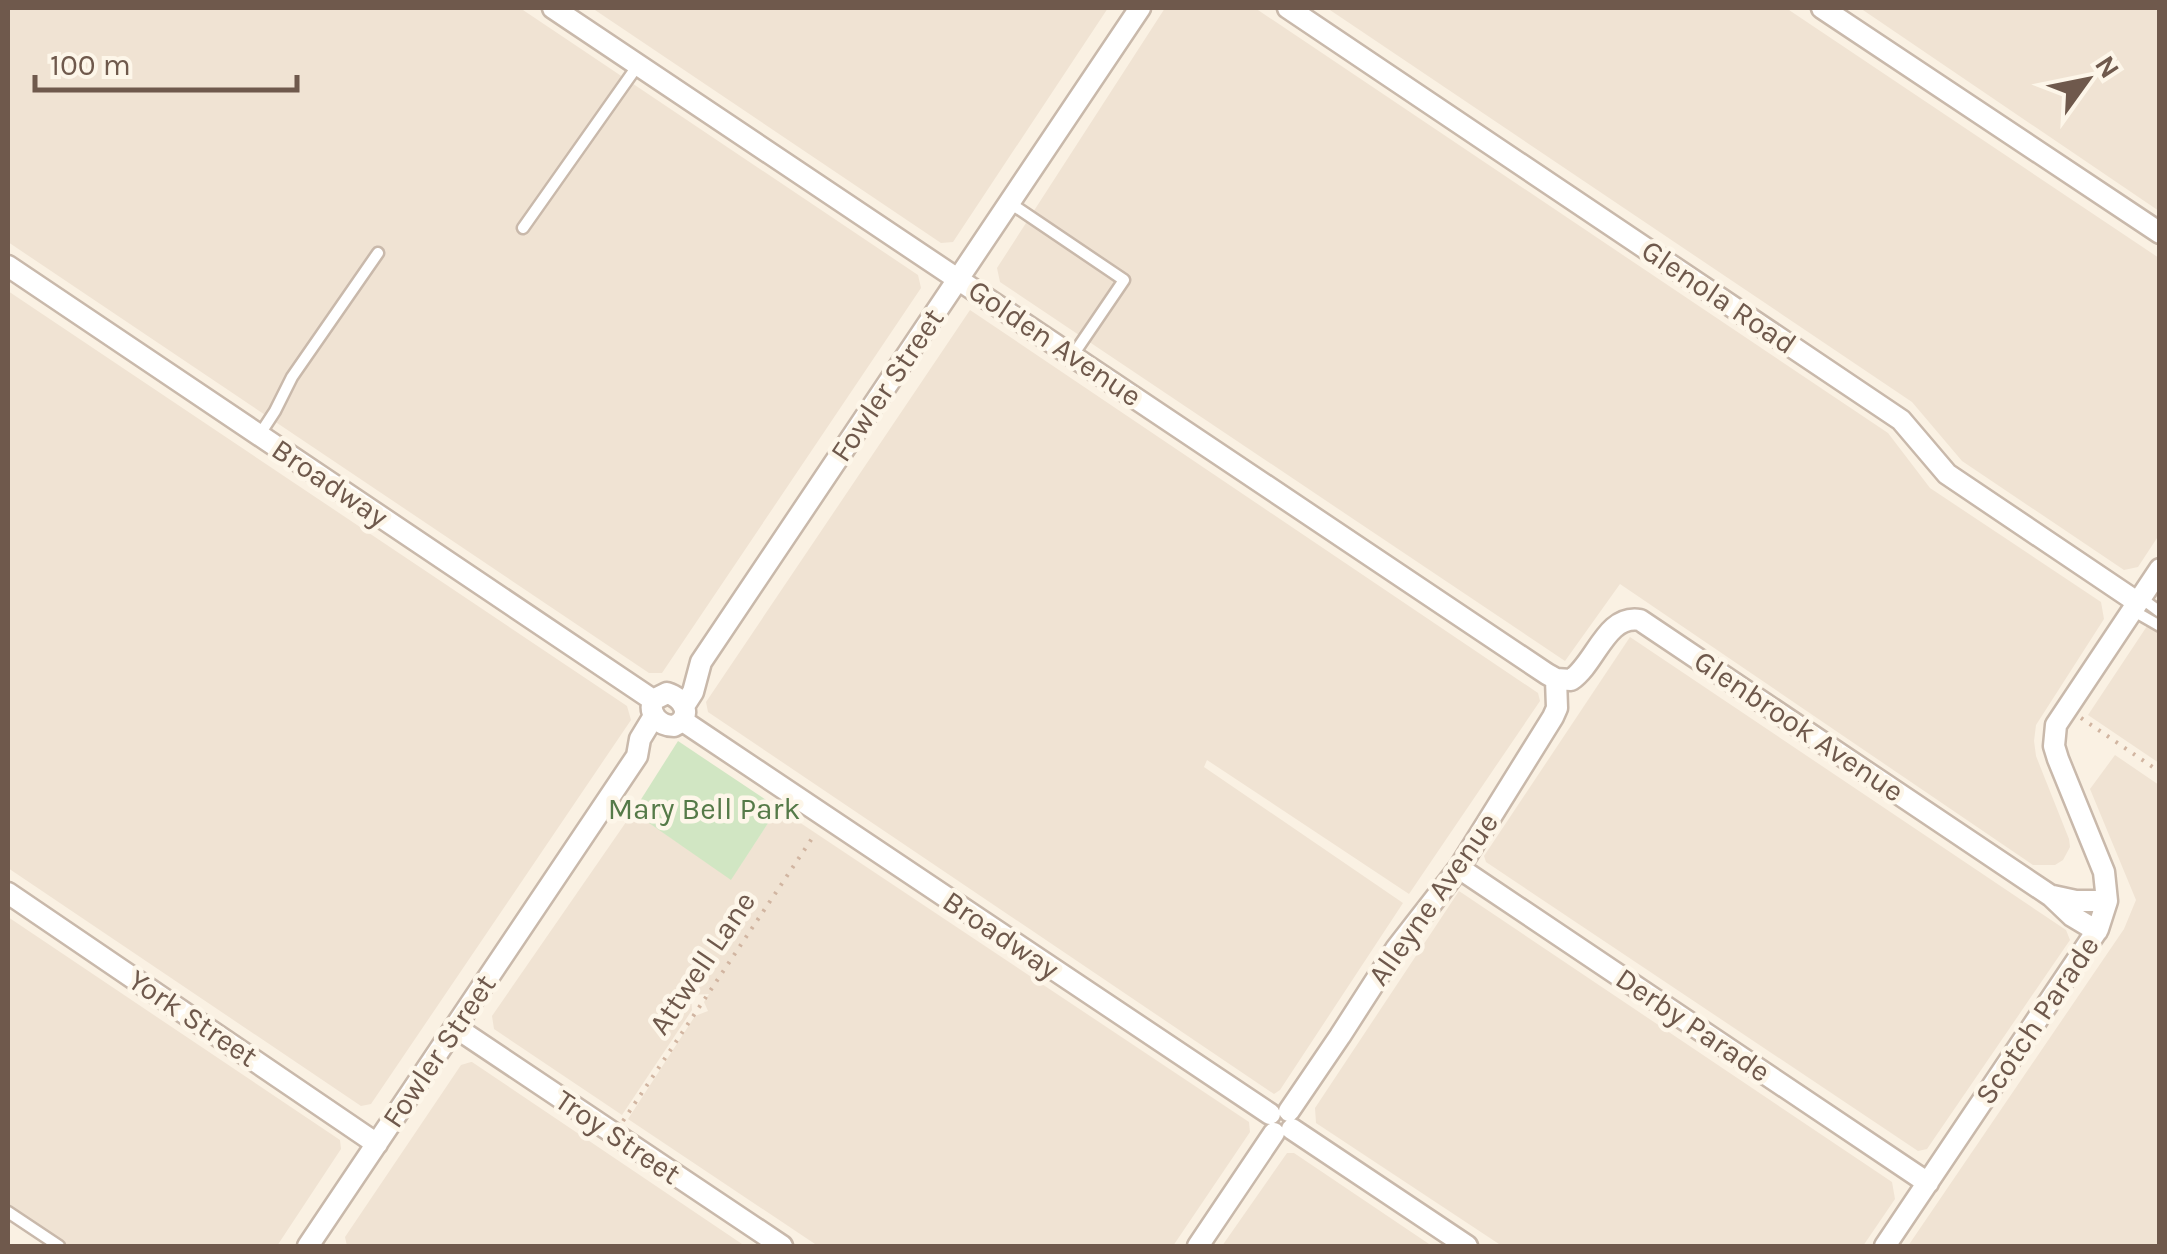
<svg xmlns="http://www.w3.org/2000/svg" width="2167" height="1254" viewBox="0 0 2167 1254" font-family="Karla,sans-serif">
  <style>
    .residential { fill: #f0e3d3 }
    .green { fill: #d1e6c3 }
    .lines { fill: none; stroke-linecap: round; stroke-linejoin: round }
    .lane-casing { stroke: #c9b9ab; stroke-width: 15 }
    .street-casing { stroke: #c9b9ab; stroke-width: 25 }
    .path { stroke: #d1b5a1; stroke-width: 4; stroke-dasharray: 2.5 8; stroke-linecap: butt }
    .lane { stroke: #fff; stroke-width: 10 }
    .street { stroke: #fff; stroke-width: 20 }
    .labels { text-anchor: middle; stroke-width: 9; stroke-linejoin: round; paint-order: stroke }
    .street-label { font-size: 30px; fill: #6f594c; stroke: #fdf6e9 }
    .park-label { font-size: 30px; fill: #557a48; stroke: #fdf6e9 }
  </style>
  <rect width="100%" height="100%" fill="#faf1e3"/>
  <path class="residential" d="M8,8H520L918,275L921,288L662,673H649L8,242Z
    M592,8H1108L953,242L941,243Z
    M1165,8H1255L1888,433L1930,488L2101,602L2104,619L2036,725L2034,741L2036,756L2069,839L2070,847L2063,860L2055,865H2033L1620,584L1565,661L1000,282L997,268Z
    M1327,8H1786L2159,258V535L2138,567L2124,570L1962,461L1912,402Z
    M1860,8H2159V211Z
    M8,291L627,706L631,720L371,1104L361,1106L8,868Z
    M970,310L1538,693L1540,701L1409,894L1207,760L1204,767L1403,903L1280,1090L1274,1094L708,712L706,702Z
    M2159,608V763L2088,715Z
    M1630,637L2066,930L2070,940L1927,1149L1918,1151L1486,862L1484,856Z
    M2115,755L2159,785V1246H1908L2124,929L2136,900L2090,789Z
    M778,808L1249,1122L1250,1132L1173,1246H818L628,1119L695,1016L708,1011L704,1002L709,994L691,995L692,1010L622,1115L494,1029L492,1016L633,812L731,879Z
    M1459,891L1892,1182L1895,1199L1863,1246H1502L1316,1123L1315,1108Z
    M8,917L340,1140L341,1149L277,1246H65L8,1208Z
    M471,1062H472L745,1246H347L345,1237L461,1065Z
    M1287,1153H1294L1432,1246H1222Z"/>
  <path class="green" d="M678,741L778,808L731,880L633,812Z"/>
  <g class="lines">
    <defs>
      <path id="lane" d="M1010,203L1124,280L1073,355
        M523,228L638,65
        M260,434L275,411L292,377L378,253
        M2141,598L2160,612
        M2132,610L2160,626
        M8,1212L59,1246"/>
      <path id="street" d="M553,8L1547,674L1556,679L1571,680C1596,663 1606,614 1640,620L2051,896L2072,916L2097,931
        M1288,8L1901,420L1947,474L2137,602
        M1822,8L2160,233
        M8,266L653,700
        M667,693C684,698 694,717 674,726C659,726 648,714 653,700Z
        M684,706L693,692L701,662L1140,8
        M683,721L1270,1114
        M1459,868L1928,1183
        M8,893L377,1144
        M2053,896L2076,901H2107
        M455,1027L782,1246
        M1289,1111L1340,1036L1396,949L1459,868L1553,717L1557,708L1556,679
        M1292,1129L1467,1246
        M308,1246L637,756L640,739L654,716
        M1198,1246L1274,1133
        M1885,1246L2098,929L2107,901L2104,872L2058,759L2054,746L2056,725L2160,569"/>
    </defs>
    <use href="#lane" class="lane-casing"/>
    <use href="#street" class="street-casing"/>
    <path class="path" d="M2081,718L2160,772
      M623,1121L815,834"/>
    <use href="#lane" class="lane"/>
    <use href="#street" class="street"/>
  </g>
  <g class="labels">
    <g class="street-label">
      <text transform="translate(1719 297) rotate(34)" y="10">Glenola Road</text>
      <text transform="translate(1055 343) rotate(34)" y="10">Golden Avenue</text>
      <text transform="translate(887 385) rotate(-56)" y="10">Fowler Street</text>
      <text transform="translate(330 483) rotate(34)" y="10">Broadway</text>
      <text transform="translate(1799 726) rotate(34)" y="10">Glenbrook Avenue</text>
      <text transform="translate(1433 899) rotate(-55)" y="10">Alleyne Avenue</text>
      <text transform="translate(1001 935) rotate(34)" y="10">Broadway</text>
      <text transform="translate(702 963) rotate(-56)" y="10">Attwell Lane</text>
      <text transform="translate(193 1018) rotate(34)" y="10">York Street</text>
      <text transform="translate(2037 1020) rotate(-56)" y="10">Scotch Parade</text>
      <text transform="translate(1693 1025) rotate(34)" y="10">Derby Parade</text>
      <text transform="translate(439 1051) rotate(-56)" y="10">Fowler Street</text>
      <text transform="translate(618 1137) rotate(34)" y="10">Troy Street</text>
    </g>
    <g class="park-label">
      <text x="704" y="819">Mary Bell Park</text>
    </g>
  </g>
  <rect width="2167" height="1254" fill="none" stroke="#6f594c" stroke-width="20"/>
  <g transform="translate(2087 80) rotate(57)" stroke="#fdf6e9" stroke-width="8" paint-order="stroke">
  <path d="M0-8L18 38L0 25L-18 38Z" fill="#6f594c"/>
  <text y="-15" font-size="28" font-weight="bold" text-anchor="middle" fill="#6f594c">N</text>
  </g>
  <path d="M35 75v15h262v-15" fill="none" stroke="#6f594c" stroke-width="5"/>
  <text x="50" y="75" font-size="30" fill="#6f594c" stroke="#fdf6e9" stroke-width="8" paint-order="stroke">100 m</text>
</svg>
